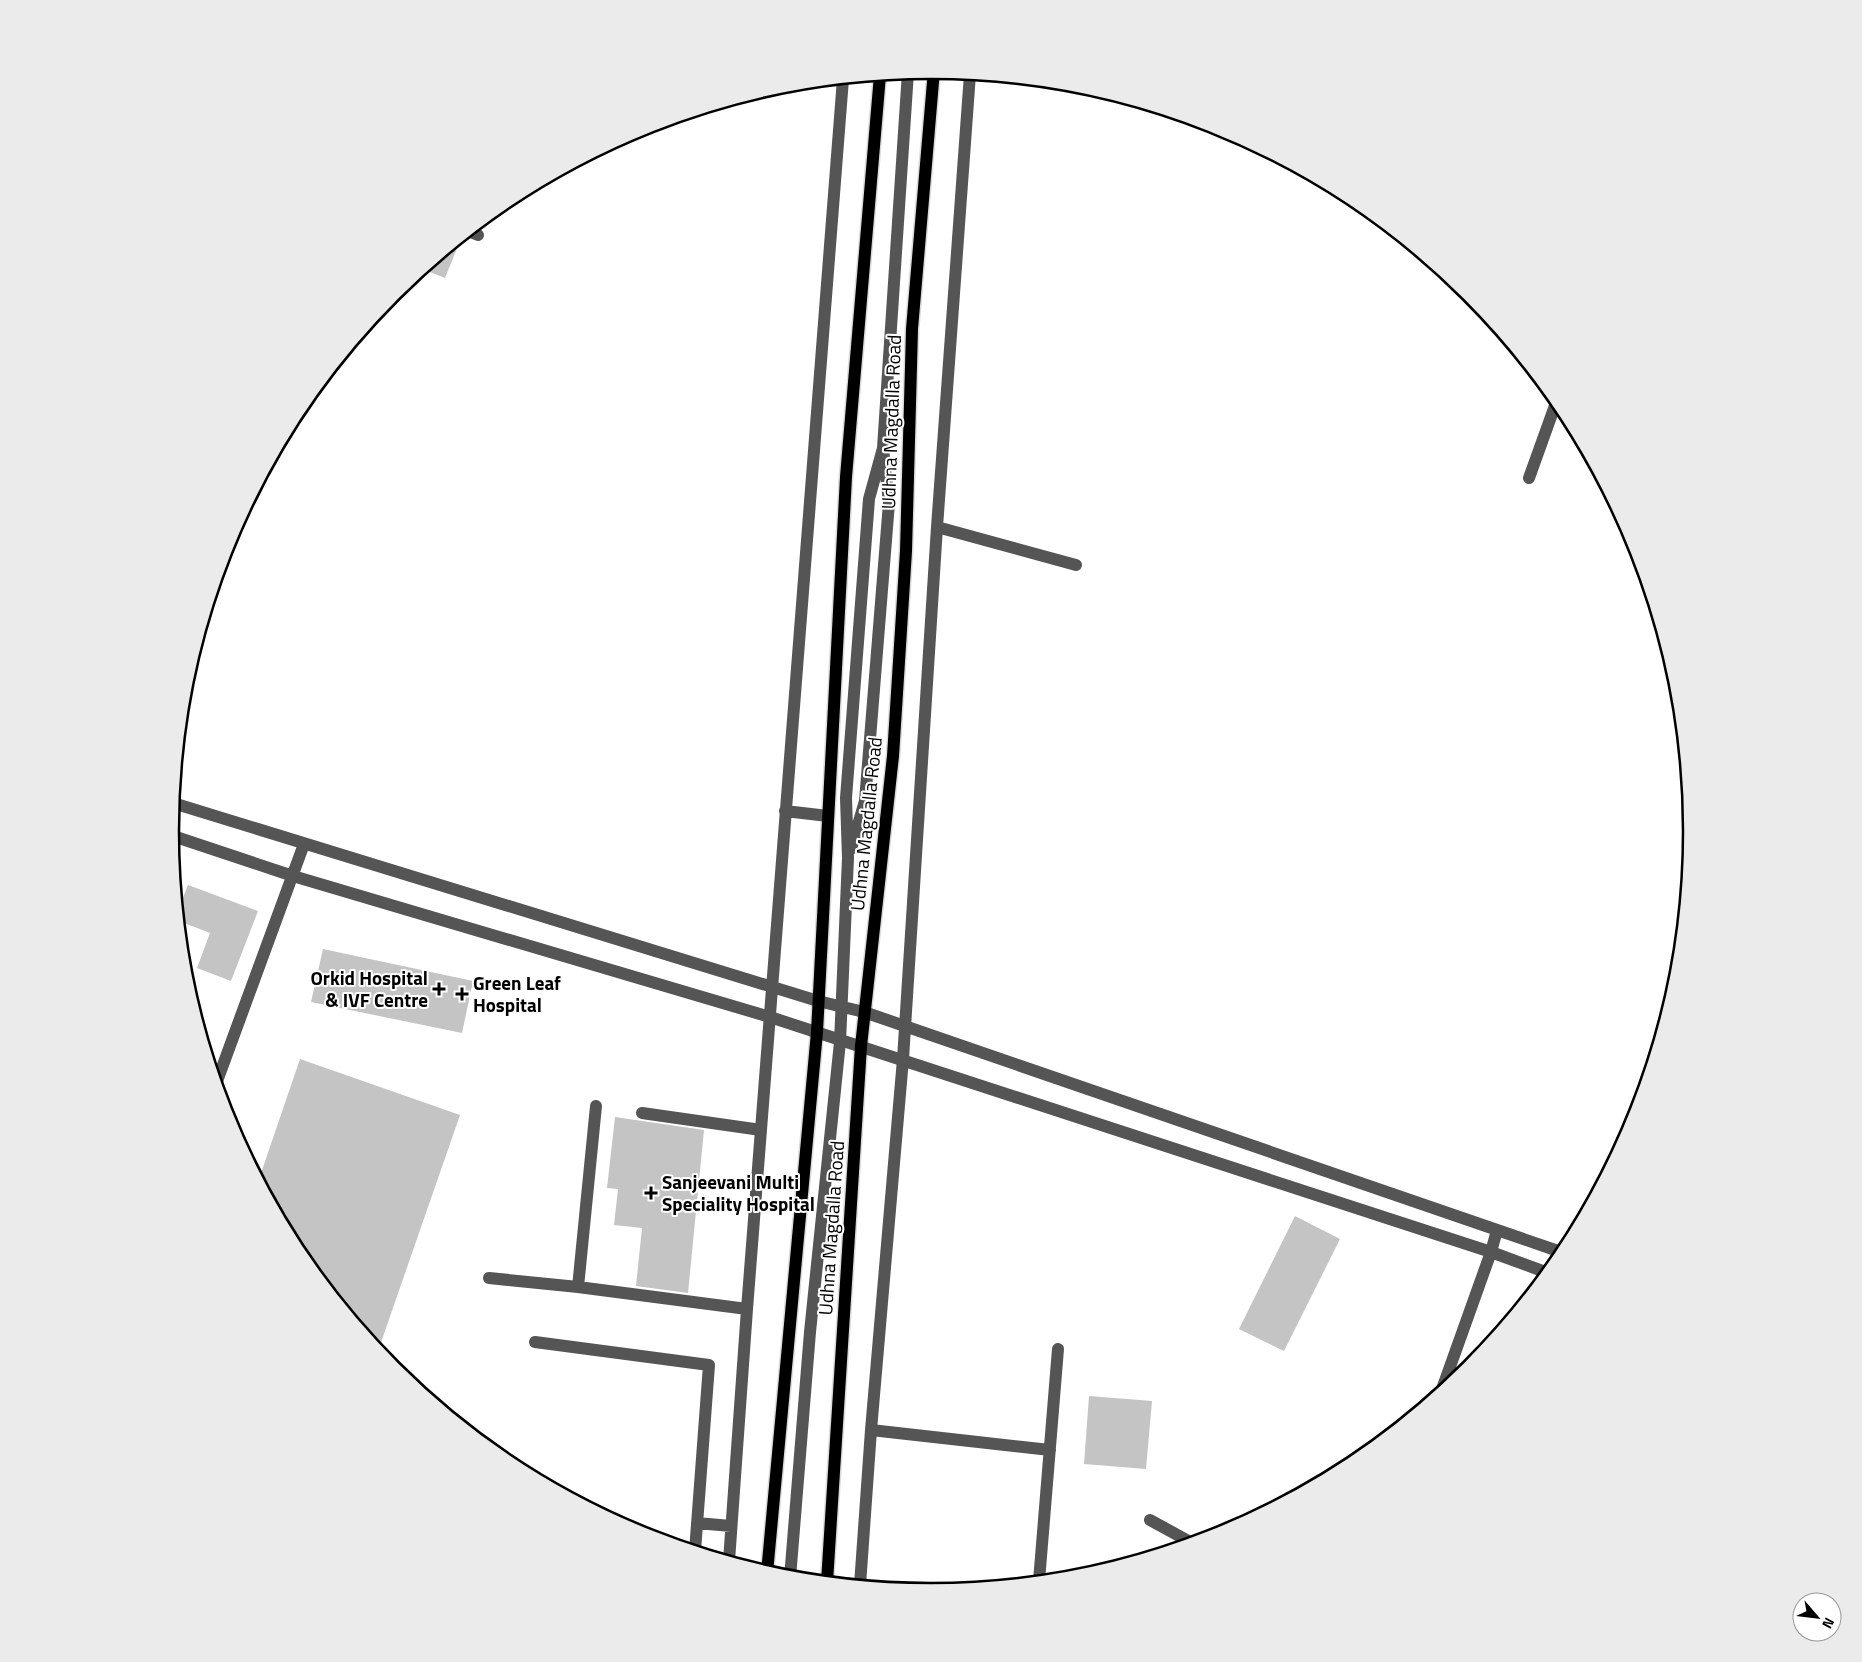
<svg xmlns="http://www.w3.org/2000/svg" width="1862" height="1662" viewBox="0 0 1862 1662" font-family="'Titillium Web',sans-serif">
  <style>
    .building { fill: #c4c4c4 }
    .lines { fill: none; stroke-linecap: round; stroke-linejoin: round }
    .major-casing { stroke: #dbdbdb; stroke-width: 15 }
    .minor { stroke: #555; stroke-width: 12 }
    .major { stroke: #000; stroke-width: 12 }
    .poi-dot { fill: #000; stroke: #fff; stroke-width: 2 }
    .labels { text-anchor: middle; stroke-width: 4; stroke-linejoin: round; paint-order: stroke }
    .street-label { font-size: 19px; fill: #000; stroke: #fff }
    .poi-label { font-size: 19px; font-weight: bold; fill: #000; stroke: #fff; text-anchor: start }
    .rim { fill: none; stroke: #000; stroke-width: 2.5 }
  </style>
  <rect width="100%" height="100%" fill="#fff"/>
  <path class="building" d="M462,236L445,278L422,269L455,242Z
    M188,885L258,911L231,981L197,968L210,933L179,921L178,910Z
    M323,949L473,981L462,1033L311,1002Z
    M300,1059L460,1115L378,1351L298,1254L259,1179Z
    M615,1117L704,1130L688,1293L636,1286L642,1228L614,1225L618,1189L607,1188Z
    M1295,1216L1340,1239L1284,1351L1239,1329Z
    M1089,1396L1152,1401L1146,1469L1084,1464Z"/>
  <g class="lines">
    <defs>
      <path id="major" d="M767,1573L817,1032L846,477L880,75
        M827,1582L861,1046L893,756L906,551L912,329L934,70"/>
    </defs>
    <use href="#major" class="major-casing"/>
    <path class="minor" d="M468,231L478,235
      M1529,478L1557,400
      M937,527L1076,565
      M173,803L818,1001L864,1012L1564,1253
      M785,811L828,816
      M170,835L293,876L770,1017L1491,1252L1548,1273
      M851,849L865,801L889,503L883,448L908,72
      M216,1084L304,844
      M642,1113L761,1130
      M489,1278L578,1287L747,1309
      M578,1287L596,1106
      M535,1342L709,1365L695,1551
      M1441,1392L1491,1252L1497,1230
      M871,1430L1050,1450
      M1150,1520L1192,1543
      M697,1523L731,1526
      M729,1561L747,1309L843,79
      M790,1578L810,1332L840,1042L848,858L846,798L869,499L883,448
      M1039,1581L1058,1349
      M860,1585L871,1430L903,1059L937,527L970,74"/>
    <use href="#major" class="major"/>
  </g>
  <g class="poi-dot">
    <path d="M436.5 981.5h5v5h5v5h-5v5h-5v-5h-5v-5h5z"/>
    <path d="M459.5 986.5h5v5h5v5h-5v5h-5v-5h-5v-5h5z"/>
    <path d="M648.5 1185.5h5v5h5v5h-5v5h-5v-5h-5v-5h5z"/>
  </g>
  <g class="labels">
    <g class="street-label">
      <text transform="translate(891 422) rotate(-88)" y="7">Udhna Magdalla Road</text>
      <text transform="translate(866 824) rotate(-84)" y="7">Udhna Magdalla Road</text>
      <text transform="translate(831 1228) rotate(-86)" y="7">Udhna Magdalla Road</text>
    </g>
    <g class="poi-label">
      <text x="428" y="985" text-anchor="end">Orkid Hospital<tspan x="428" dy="22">&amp; IVF Centre</tspan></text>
      <text x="473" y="990">Green Leaf<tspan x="473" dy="22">Hospital</tspan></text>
      <text x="662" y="1189">Sanjeevani Multi<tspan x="662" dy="22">Speciality Hospital</tspan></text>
    </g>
  </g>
  <path d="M0 0H1862V1662H0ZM179 831a752 752 0 1 1 1504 0a752 752 0 1 1-1504 0Z" fill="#ebebeb" fill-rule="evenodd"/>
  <path class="rim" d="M179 831a752 752 0 1 1 1504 0a752 752 0 1 1-1504 0Z"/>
  <g transform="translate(1817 1617) rotate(118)"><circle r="24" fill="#ffffff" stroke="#999999"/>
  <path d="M0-4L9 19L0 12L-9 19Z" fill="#000000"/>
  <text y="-8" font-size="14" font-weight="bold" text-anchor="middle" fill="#000000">N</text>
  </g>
</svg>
